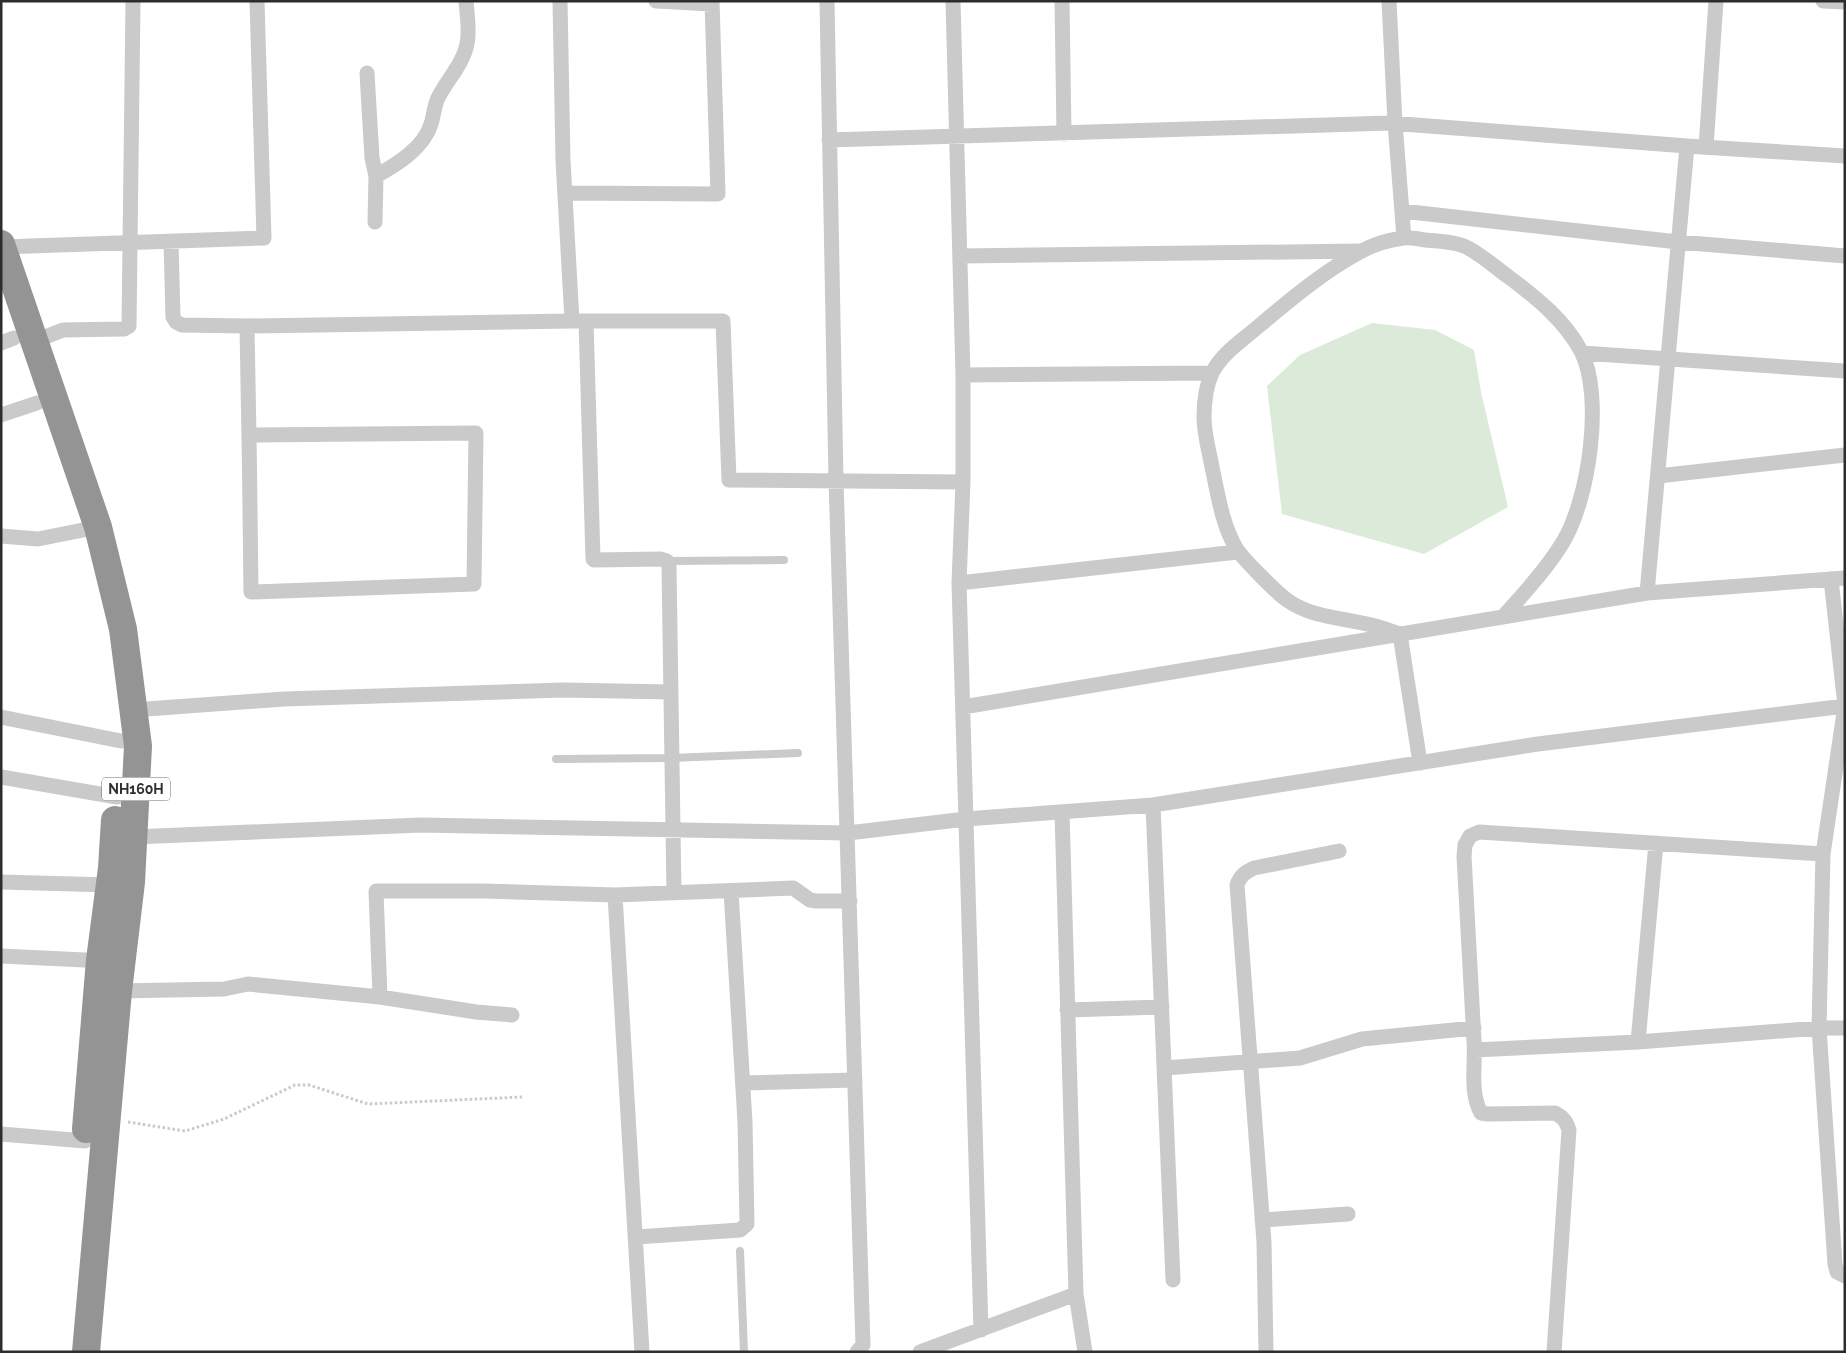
<svg xmlns="http://www.w3.org/2000/svg" width="1846" height="1353" viewBox="0 0 1846 1353" font-family="Raleway,sans-serif">
  <style>
    .green { fill: #dceada }
    .lines { fill: none; stroke-linecap: round; stroke-linejoin: round }
    .path { stroke: #cacaca; stroke-width: 3; stroke-dasharray: 2.5 2.5; stroke-linecap: butt }
    .lane { stroke: #cacaca; stroke-width: 8 }
    .street { stroke: #cacaca; stroke-width: 15 }
    .highway { stroke: #949494; stroke-width: 28 }
    .labels { text-anchor: middle; stroke-width: 5; stroke-linejoin: round; paint-order: stroke }
    .shield { fill: #fff; stroke: #6c6c6c; stroke-width: 1 }
    .shield-label { font-size: 14px; font-weight: bold; fill: #2d2d2d }
  </style>
  <rect width="100%" height="100%" fill="#fff"/>
  <path class="green" d="M1372,323L1435,330L1474,350L1481,392L1508,507L1424,554L1282,514L1267,386L1300,355Z"/>
  <g class="lines">
    <path class="path" d="M128,1122L185,1131L224,1119L295,1085H309L368,1104L522,1097"/>
    <path class="lane" d="M667,561L784,560
      M556,759L671,758L798,753
      M740,1251L744,1352"/>
    <path class="street" d="M656,1L712,4
      M827,1L836,480L863,1345L857,1352
      M953,1L963,375V482L959,583L981,1330
      M1062,1L1064,134
      M1389,1L1395,123L1404,238
      M1823,1L1845,2
      M367,73L372,158L376,176
      M829,140L1390,123L1687,146L1845,156
      M1687,146L1647,593L1845,578
      M1706,147L1716,1
      M565,193L718,194L712,1
      M1402,211L1678,242L1845,256
      M375,222L376,176C396,165 424,148 431,124C434,115 434,106 438,98C447,80 463,64 467,44C470,30 467,15 466,1
      M171,242L173,317L176,322L182,325L247,326
      M1,247L264,238L257,1
      M961,256L1360,251
      M576,321H723L729,480L963,482
      M586,321L593,559L594,560L661,559L667,561L669,567L674,893
      M35,341L63,330L124,329L129,326L133,1
      M1,343L14,338
      M1582,353L1845,371
      M963,375L1212,373
      M1,415L37,403
      M249,435L476,433L474,584L251,592C250,503 249,415 247,326L572,321L563,160L560,1
      M1658,476L1845,455
      M1,536L38,539L98,527
      M1831,579L1845,706L1823,854L1819,1028H1845
      M959,583L1237,552
      M963,707L1647,593
      M133,710L284,699L563,690L671,692
      M1,717L121,741
      M1420,763L1400,634C1393,632 1386,629 1379,627C1349,618 1313,619 1287,600C1277,593 1242,558 1236,548C1222,524 1218,495 1212,467C1209,451 1204,434 1204,417C1204,403 1206,386 1212,373C1222,353 1243,340 1260,325C1291,299 1323,272 1360,252C1372,245 1389,240 1403,238C1410,237 1418,239 1425,240C1438,241 1451,241 1464,246C1480,253 1496,268 1510,278C1537,298 1565,321 1581,351C1604,396 1589,499 1563,542C1546,570 1524,593 1503,617
      M1,777L117,797
      M1153,805L1173,1280
      M133,837L421,825L848,833L966,819L1153,805L1538,744L1845,706
      M1,882L110,885
      M615,895L642,1352
      M1,956L106,961
      M118,991L224,989L248,984L380,997L376,891H484L615,895L793,888L810,900L816,901H850
      M380,997L476,1012L512,1015
      M1067,1010L1162,1007
      M1638,1042L1656,843
      M1475,1050L1638,1042L1819,1028L1835,1264L1837,1272L1845,1276
      M1164,1068L1300,1058L1362,1039L1474,1028
      M743,1083L855,1080
      M1,1134L85,1141
      M1262,1220L1348,1214
      M636,1237L740,1230L747,1224L745,1122L731,891
      M1076,1294L1085,1352
      M920,1352L1076,1294L1062,812
      M1266,1352L1264,1242L1237,885C1240,876 1245,872 1254,868L1339,851
      M1554,1352L1569,1130C1566,1121 1563,1117 1555,1113L1487,1114L1481,1113C1469,1091 1476,1064 1474,1041C1471,979 1467,917 1464,856L1465,845L1470,836L1479,832L1823,854"/>
    <path class="highway" d="M1,244L98,527L123,629L138,746L131,882L118,991L86,1352
      M86,1129L100,960L112,868L115,820"/>
  </g>
  <g class="labels">
    <rect class="shield" x="102" y="777.5" width="68" height="23" rx="4"/>
    <g class="shield-label">
      <text x="136" y="794">NH160H</text>
    </g>
  </g>
  <rect width="1846" height="1353" fill="none" stroke="#2d2d2d" stroke-width="5"/>
</svg>
